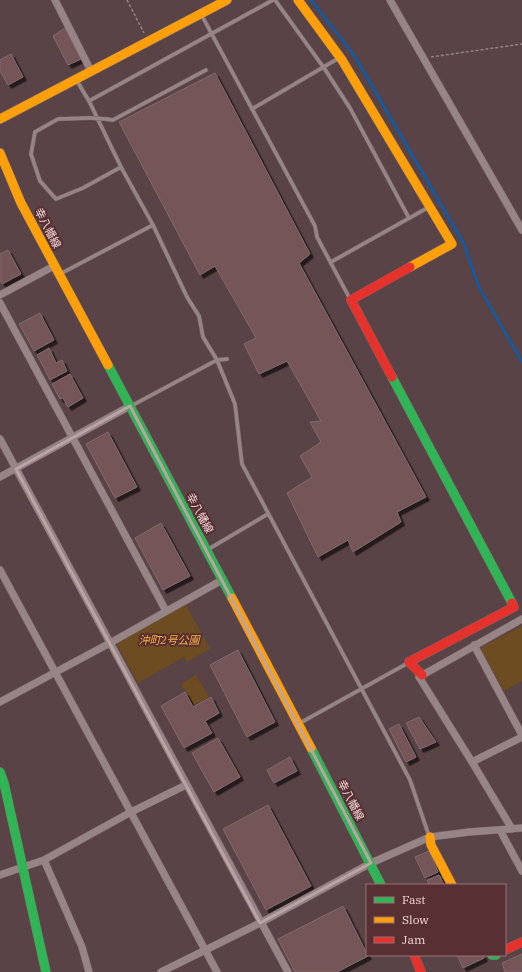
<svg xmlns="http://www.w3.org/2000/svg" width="522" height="972" viewBox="0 0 522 972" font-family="'IBM Plex Serif','Noto Sans JP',serif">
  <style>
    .green { fill: #6c4c20 }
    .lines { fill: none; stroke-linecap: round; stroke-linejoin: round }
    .stream { stroke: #0d5ca8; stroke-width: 2.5 }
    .building { fill: #745459; stroke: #7e6b6c; filter: url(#shadow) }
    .lane-casing { stroke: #776465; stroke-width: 4.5 }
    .street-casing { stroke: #776465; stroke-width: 8 }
    .fast-casing { stroke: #776465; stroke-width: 10 }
    .slow-casing { stroke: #776465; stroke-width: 10 }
    .jam-casing { stroke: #776465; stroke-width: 10 }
    .path { stroke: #938485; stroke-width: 1.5; stroke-dasharray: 3 2; stroke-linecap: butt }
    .lane { stroke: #968486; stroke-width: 3.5 }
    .street { stroke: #968486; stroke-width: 7 }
    .fast { stroke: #30b455; stroke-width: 9 }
    .slow { stroke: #ff9f0a; stroke-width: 9 }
    .jam { stroke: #e5322d; stroke-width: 9 }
    .lane-bridge-casing { stroke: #776465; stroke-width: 4.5; stroke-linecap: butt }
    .lane-bridge { stroke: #968486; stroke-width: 3.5 }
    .marked { fill: none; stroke: #bca3a4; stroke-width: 3; stroke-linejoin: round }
    .labels { text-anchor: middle; stroke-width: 4; stroke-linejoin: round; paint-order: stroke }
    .street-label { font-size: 11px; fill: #f0d6d7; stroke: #583033 }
    .park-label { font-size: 11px; font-style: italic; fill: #f7b042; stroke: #583033 }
  </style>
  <defs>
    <filter id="shadow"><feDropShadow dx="3.5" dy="3.5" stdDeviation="0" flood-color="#0009"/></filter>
  </defs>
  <rect width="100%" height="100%" fill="#5a4346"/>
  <path class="green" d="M186,605L210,649L187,662L184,657L138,683L116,643Z
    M522,626V681L504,691L482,652V647Z
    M196,675L209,697L194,705L181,684Z"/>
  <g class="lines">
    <path class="stream" d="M311,0L354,55L464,244L479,287L522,362"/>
  </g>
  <path class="building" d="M65,28L81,59L68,65L53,36Z
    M11,54L23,77L8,85L0,71V60Z
    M215,73L310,254L299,263L426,497L397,512L401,522L353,552L348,540L318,557L287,493L312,477L300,456L321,442L310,422L321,421L287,361L259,374L244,344L256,338L215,266L200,275L119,122Z
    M8,250L21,274L2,284L0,280V254Z
    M40,313L54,340L34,351L19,324Z
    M49,348L56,363L62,360L67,371L50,380L37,355Z
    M70,374L83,398L68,407L63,398L60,399L52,384Z
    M108,432L137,487L115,498L86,444Z
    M161,523L190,576L163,590L135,538Z
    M238,650L275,722L247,737L210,665Z
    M185,692L193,707L211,697L219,713L205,721L212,733L184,748L161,706Z
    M419,717L436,742L420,749L406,723Z
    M399,724L416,757L406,762L389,729Z
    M218,738L240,777L214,792L192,753Z
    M290,757L297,771L274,783L267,770Z
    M268,805L311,886L266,910L223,829Z
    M429,851L438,872L425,878L415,857Z
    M439,875L444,885H429L427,880Z
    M343,906L368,956L337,972H295L278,939Z
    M522,954V972H505L502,963Z
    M457,955H483L484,958L463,968Z"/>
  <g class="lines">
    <defs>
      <path id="lane" d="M275,0L324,68L350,108L409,218
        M201,14L315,226L317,237L350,299
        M77,81L89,101L273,0
        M89,101L121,167L153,225L187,297L199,316L203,337L217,360L235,404L242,464L410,780L429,836
        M252,109L339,58
        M90,118L58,119L35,132L31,154L40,181L56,199L83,188L121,167
        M106,119L113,120L206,70
        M331,262L429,207
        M60,274L153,225
        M131,406L217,360L227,359
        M207,550L268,514
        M300,723L408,663"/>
      <path id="street" d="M55,0L91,71
        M390,0L522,230
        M0,295L54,266
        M0,303L166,611
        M0,439L288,972
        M0,477L130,406
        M0,570L217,972
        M474,645L522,735
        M0,702L110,643L222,580
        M472,762L522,737
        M512,829L472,762L419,677L522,619
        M500,830L522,871
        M44,860L82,947L89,972
        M0,875L44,860L131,812L186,785
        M161,972L260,923L371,863L430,837L469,832L522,828"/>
      <path id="fast" d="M108,365L232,598
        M392,377L512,603
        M311,748L381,885
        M0,772L4,783L46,972
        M492,955H496"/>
      <path id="slow" d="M298,0L342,60L452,244L410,267
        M0,119L227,0
        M0,153L21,203L108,365
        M232,598L311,748
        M430,837L431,845L452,885"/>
      <path id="jam" d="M392,377L351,300L410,267
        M422,675L409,662L514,607L512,603
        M505,950L522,942
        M414,955L421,972"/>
    </defs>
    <use href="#lane" class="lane-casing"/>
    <use href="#street" class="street-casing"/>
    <use href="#fast" class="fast-casing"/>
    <use href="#slow" class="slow-casing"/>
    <use href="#jam" class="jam-casing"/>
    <path class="path" d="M127,0L144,33
      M431,57L522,44"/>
    <use href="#lane" class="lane"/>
    <use href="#street" class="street"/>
    <use href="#fast" class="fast"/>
    <use href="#slow" class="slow"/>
    <use href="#jam" class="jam"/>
    <defs>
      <path id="lane-bridge" d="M90,118L106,119"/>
    </defs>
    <use href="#lane-bridge" class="lane-bridge-casing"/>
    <use href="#lane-bridge" class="lane-bridge"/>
  </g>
  <path class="marked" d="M130,406L371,863L260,923L16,469Z"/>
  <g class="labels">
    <g class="street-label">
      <text transform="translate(48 228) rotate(63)" y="4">幸八幡線</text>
      <text transform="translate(200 513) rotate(62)" y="4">幸八幡線</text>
      <text transform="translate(351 800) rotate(63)" y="4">幸八幡線</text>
    </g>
    <g class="park-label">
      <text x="169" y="644">沖町2号公園</text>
    </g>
  </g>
  <rect x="366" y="884" width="140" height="72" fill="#583033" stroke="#957275"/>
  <rect x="374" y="897" width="20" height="6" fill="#30b455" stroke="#957275"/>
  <text x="402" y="904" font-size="12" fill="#f0d6d7">Fast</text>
  <rect x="374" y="917" width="20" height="6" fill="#ff9f0a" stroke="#957275"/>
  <text x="402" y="924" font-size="12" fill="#f0d6d7">Slow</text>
  <rect x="374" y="937" width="20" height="6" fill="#e5322d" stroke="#957275"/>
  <text x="402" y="944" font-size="12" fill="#f0d6d7">Jam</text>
</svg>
